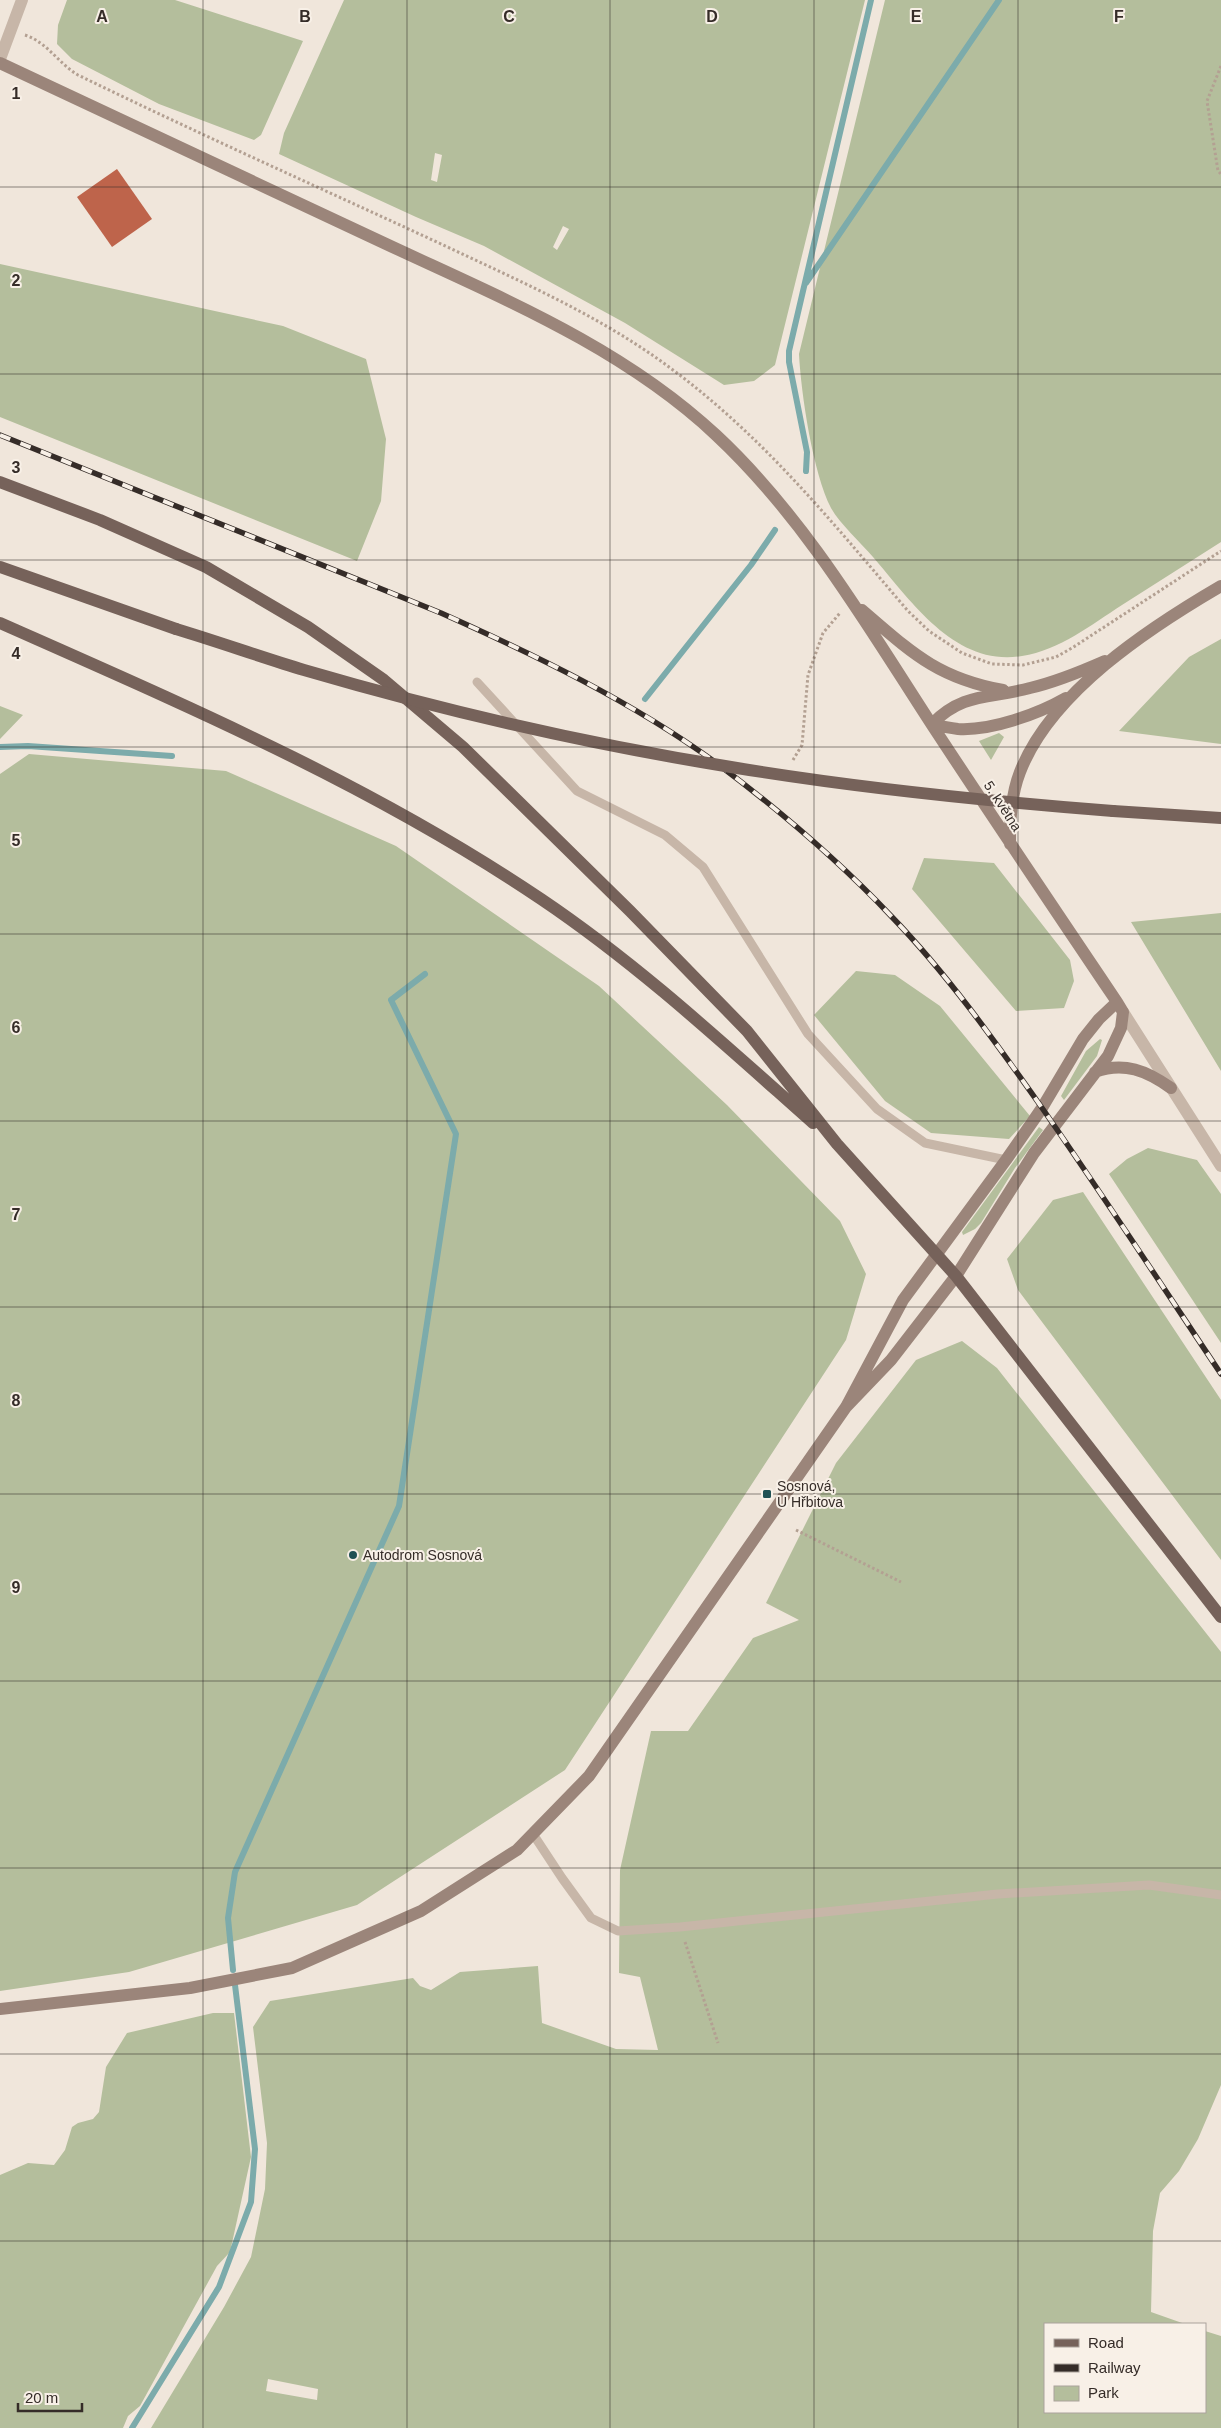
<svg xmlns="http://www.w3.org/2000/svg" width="1221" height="2428" viewBox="0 0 1221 2428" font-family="Arial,sans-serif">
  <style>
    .green { fill: #b4be9c; fill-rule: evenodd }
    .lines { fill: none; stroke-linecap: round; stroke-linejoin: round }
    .stream { stroke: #7cabab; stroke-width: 6 }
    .building { fill: #be644b }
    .path { stroke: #b3a092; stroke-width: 3; stroke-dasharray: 2.5 2.5; stroke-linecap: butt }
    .lane { stroke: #c7b6a8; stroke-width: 9 }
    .street { stroke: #c7b6a8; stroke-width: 12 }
    .secondary { stroke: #9b857a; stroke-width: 12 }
    .primary { stroke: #76625a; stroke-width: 12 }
    .rail-casing { stroke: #352c28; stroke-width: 5.5 }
    .rail { stroke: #f8f0e7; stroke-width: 4; stroke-dasharray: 11; stroke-linecap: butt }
    .primary-bridge { stroke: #76625a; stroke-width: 12 }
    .grid { fill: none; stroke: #352c28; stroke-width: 1; stroke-opacity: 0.55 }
    .poi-dot { fill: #205154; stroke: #f8f0e7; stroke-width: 2 }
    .labels { text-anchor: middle; stroke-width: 4; stroke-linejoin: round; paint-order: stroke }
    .street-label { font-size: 14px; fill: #352c28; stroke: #f8f0e7 }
    .poi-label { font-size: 14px; fill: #352c28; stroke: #f8f0e7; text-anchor: start }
    .grid-label { font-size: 16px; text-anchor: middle; font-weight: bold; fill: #352c28; stroke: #f8f0e7; stroke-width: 4; stroke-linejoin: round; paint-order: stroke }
  </style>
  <rect width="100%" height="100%" fill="#f0e6db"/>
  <path class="green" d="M67,0H175L303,41L261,135L254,140L159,104L72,59L57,44L58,25Z
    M344,0H865L775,365L754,381L724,385L625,323L484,246L416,217L279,154L284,133ZM435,153L442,155L437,182L431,180ZM563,226L569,229L557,250L553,247Z
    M885,0H1221V542C1188,563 1155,584 1122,605C1091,625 1060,650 1022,656C955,667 912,602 873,557C861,543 840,524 831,508C813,473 801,394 799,354Z
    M0,264L283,326L366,359L386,439L381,501L357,561L0,417Z
    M1221,639V744L1119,731L1189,657Z
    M0,706L23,715L0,739Z
    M999,733L1004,737L991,760L979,741Z
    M29,754L226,771L396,846L599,986L727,1105L840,1221L866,1274L846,1340L565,1770L357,1905L129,1972L0,1991V774Z
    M924,858L994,863L1070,960L1074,981L1064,1008L1016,1011L912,889Z
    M1221,913V1071L1131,922Z
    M856,971L895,975L940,1006L1030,1116L1009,1139L931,1133L885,1101L814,1015Z
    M1100,1039L1102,1040L1097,1056L1064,1100L1061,1096L1086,1051Z
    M1039,1127L1043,1130L1015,1168L981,1223L975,1229L963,1235L962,1232Z
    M1148,1148L1197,1160L1221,1194V1343L1109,1174L1127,1159Z
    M1083,1192L1221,1400V1560L1018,1290L1007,1259L1053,1200Z
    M962,1341L997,1368L1221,1652V2085L1198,2139L1179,2171L1160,2193L1153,2231L1151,2312L1185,2324H1045V2412H1205V2331L1221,2336V2428H151L224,2307L251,2257L265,2189L267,2143L253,2027L270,2001L413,1978L420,1986L431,1990L460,1972L538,1966L542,2023L616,2049L658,2050L640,1977L619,1973L620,1870L651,1731H688L753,1638L799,1620L766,1603L836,1463L916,1360ZM268,2379L318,2389L317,2400L266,2391Z
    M213,2013H234L251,2157L230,2252L217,2266L140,2406L128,2416L123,2428H0V2175L28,2163L54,2165L65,2150L72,2127L78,2123L93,2119L99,2112L106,2067L127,2033Z"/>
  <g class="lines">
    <path class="stream" d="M806,283L999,0
      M806,471L807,452L789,362V351L871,0
      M645,699L751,565L775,530
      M0,747L28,746L172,756
      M233,1970L228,1918L235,1872L399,1506L456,1134L391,1000L425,974
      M132,2428L219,2287L251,2202L255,2149L235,1985"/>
  </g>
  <path class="building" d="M117,169L152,219L112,247L77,197Z"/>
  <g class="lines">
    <path class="path" d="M25,35C47,42 59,64 78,75C197,133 318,187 439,243C517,280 599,315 669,367C764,437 832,522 908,611L929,631L962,653L992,664L1023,665L1056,657L1072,648L1221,551
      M1221,66L1207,101L1218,171L1221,174
      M793,760L802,745L808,675L823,633L840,613
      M796,1530L901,1582
      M685,1942L718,2043"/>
    <path class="lane" d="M477,682L577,791L665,835L703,867L808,1034L877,1109L925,1143L1006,1160
      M533,1834L562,1878L591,1918L618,1931L680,1927L998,1894L1149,1885L1221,1895"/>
    <path class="street" d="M0,59L22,0
      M1123,1012L1221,1166"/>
    <path class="secondary" d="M0,63C128,123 256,183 384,243C499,297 621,346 716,435C804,517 867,625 932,725C993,818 1055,910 1117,1002L1123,1012L1121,1028L1108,1056L1034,1153L956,1276L891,1360L846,1407
      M862,610C911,652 937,678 1003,690
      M932,724C963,692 990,699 1030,688C1056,682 1080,672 1105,661
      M932,724C940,726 949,728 958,729C991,731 1038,714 1066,698
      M1010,844C1010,820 1011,795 1020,772C1051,692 1149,628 1221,586
      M1095,1072C1124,1061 1147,1071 1171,1088
      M0,2009L190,1988L292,1968L421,1911L517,1850L589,1776L846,1407L903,1300L1006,1160L1042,1108L1083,1039L1099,1019L1117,1002"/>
    <path class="primary" d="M0,482L100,520L206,567L308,627L384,680L463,747L630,911L747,1031L837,1144L956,1276L1221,1617
      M0,567L176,629
      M0,623C185,705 372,785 541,899C639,965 725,1045 813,1123
      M1113,811L1221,818"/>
    <defs>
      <path id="rail" d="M0,435L441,613C535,655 631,701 715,762C778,809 838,860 892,917C947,974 994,1040 1040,1105C1102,1194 1161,1284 1221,1374"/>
    </defs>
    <use href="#rail" class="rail-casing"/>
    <use href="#rail" class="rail"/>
    <path class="primary-bridge" d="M176,629C219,642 261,657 304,670C444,711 588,744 731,767C857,788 985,801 1113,811"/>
  </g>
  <path class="grid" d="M203,0V2428M407,0V2428M610,0V2428M814,0V2428M1018,0V2428M0,187H1221M0,374H1221M0,560H1221M0,747H1221M0,934H1221M0,1121H1221M0,1307H1221M0,1494H1221M0,1681H1221M0,1868H1221M0,2054H1221M0,2241H1221"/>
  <g class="poi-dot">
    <rect x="762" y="1489" width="10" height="10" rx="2.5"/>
    <circle cx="353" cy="1555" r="5"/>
  </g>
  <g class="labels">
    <g class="street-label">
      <text transform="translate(1003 806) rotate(57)" y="5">5. května</text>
    </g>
    <g class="poi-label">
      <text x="777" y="1491">Sosnová,<tspan x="777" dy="16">U Hřbitova</tspan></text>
      <text x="363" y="1560">Autodrom Sosnová</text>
    </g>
  </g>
  <g class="grid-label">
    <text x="102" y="22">A</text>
    <text x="305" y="22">B</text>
    <text x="509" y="22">C</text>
    <text x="712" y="22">D</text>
    <text x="916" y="22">E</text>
    <text x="1119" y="22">F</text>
    <text x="16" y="99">1</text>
    <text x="16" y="286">2</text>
    <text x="16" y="473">3</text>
    <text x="16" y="659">4</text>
    <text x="16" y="846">5</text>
    <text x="16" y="1033">6</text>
    <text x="16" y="1220">7</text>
    <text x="16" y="1406">8</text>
    <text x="16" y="1593">9</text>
  </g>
  <rect x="1044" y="2323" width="162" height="90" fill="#f8f0e7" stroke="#aaa29b"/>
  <rect x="1054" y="2339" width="25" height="8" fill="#76625a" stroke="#aaa29b"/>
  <text x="1088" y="2348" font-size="15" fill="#352c28">Road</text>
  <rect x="1054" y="2364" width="25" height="8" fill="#352c28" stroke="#aaa29b"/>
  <text x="1088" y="2373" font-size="15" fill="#352c28">Railway</text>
  <rect x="1054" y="2386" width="25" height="15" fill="#b4be9c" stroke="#aaa29b"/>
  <text x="1088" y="2398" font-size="15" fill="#352c28">Park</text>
  <path d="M18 2403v8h64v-8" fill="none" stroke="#352c28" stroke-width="2.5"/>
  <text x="25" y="2403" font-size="15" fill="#352c28" stroke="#f8f0e7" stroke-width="4" paint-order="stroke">20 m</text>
</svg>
